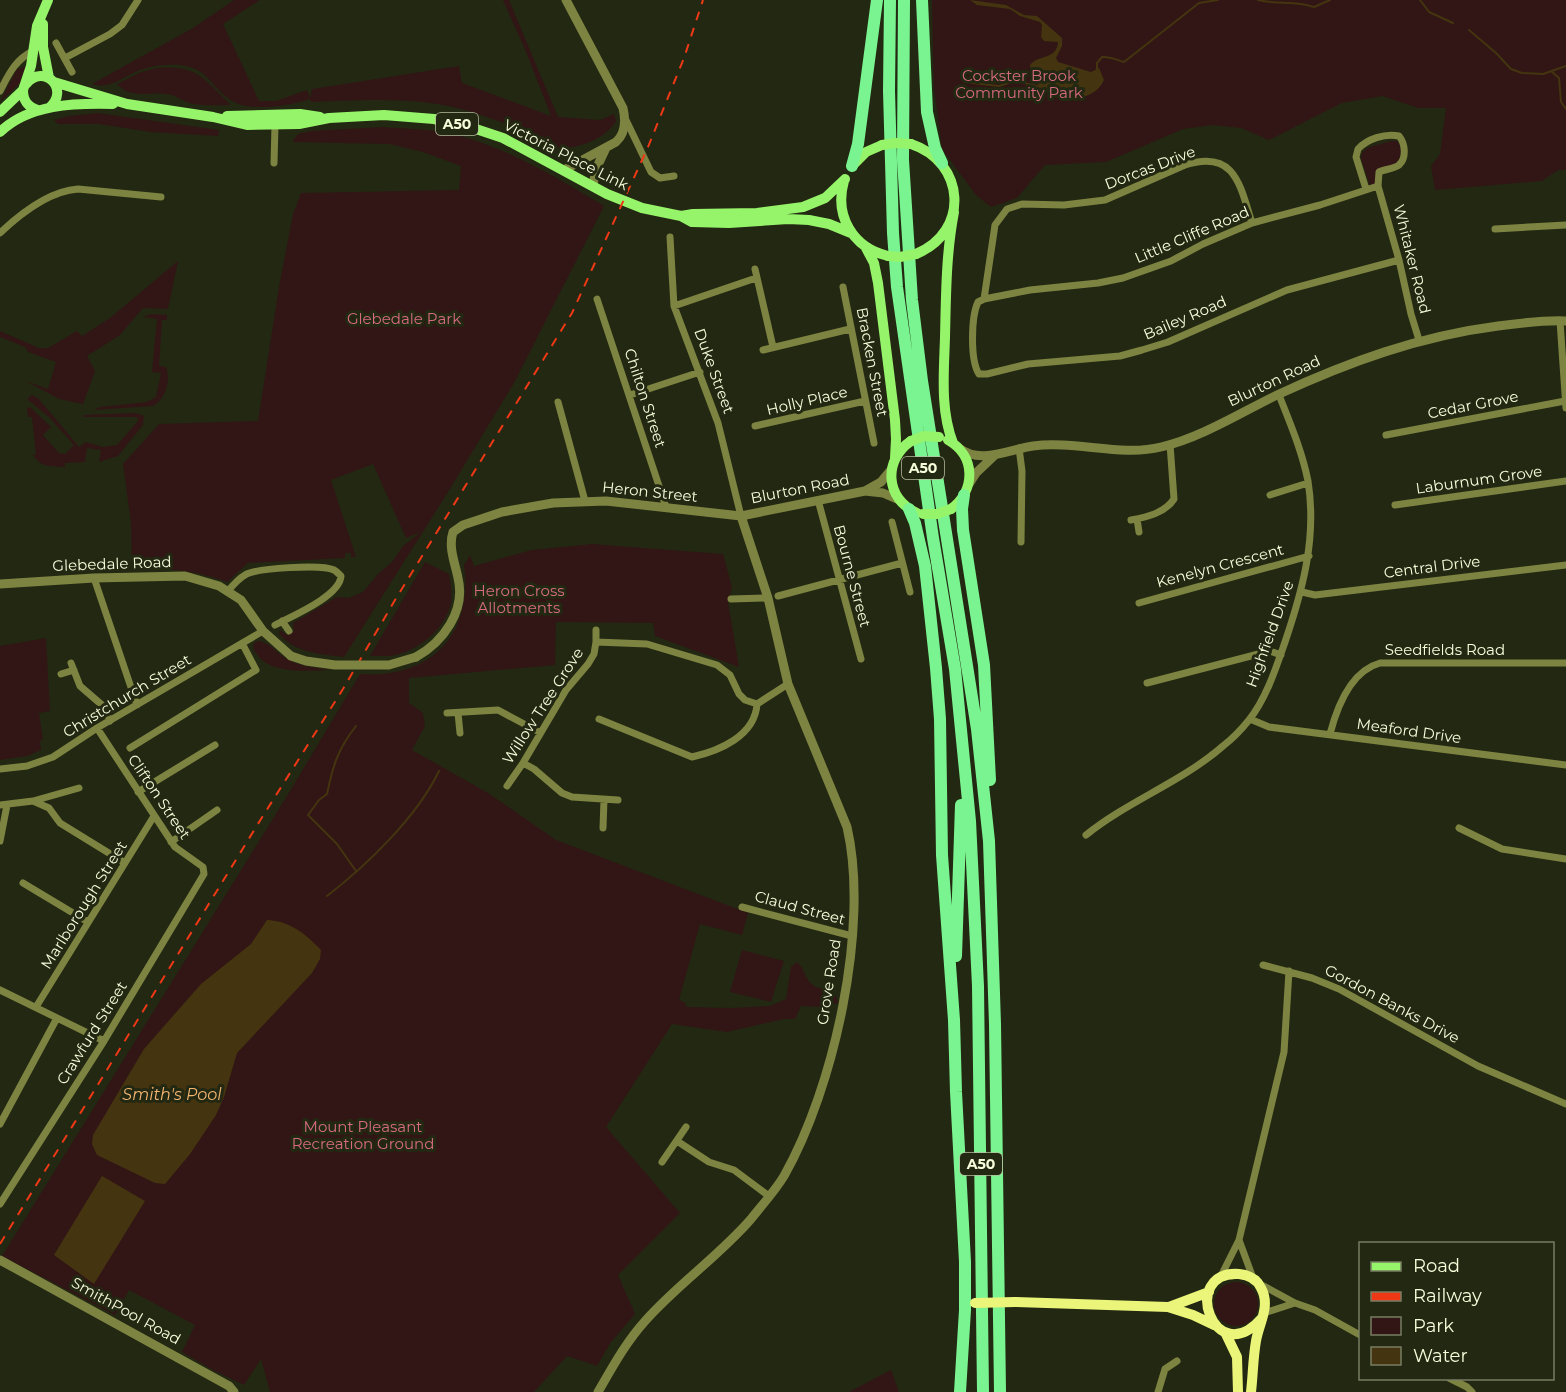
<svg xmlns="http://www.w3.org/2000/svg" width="1566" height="1392" viewBox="0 0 1566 1392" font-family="Montserrat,sans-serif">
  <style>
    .green { fill: #311615 }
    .water { fill: #44340f }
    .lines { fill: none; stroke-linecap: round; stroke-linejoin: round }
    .stream { stroke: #44340f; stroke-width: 2 }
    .minor { stroke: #7d8341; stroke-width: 7 }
    .tertiary { stroke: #7d8341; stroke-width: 9 }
    .secondary { stroke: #ebf579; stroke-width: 10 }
    .primary { stroke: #96f46a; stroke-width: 10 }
    .trunk { stroke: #7af490; stroke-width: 12 }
    .rail { stroke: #ee3816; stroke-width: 2; stroke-dasharray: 9 8; stroke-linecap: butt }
    .tertiary-bridge { stroke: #7d8341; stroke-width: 9 }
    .secondary-bridge { stroke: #ebf579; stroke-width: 10 }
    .primary-bridge { stroke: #96f46a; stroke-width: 10 }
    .labels { text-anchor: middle; stroke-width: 6; stroke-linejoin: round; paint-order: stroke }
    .shield { fill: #232812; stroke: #b7bc9f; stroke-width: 1.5 }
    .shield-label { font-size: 14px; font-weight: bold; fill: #f7fcdb }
    .park-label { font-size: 15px; fill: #d86b80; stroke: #232812 }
    .street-label { font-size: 15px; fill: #f7fcdb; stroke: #232812 }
    .water-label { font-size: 16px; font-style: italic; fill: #f5b671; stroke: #232812 }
  </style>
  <rect width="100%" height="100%" fill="#232812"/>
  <path class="green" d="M234,0H260L223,24L259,101H276L307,90L310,98L312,89L459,66L462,83L551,116L527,54L503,0H509L558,117L600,120L614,114L616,121C607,137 583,147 565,148C548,148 533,136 518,129C505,123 489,118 475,113C422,96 366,100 311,102L310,99C290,106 247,113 229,99C210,85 208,69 181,65C167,64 153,65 140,70C124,76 110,90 92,84L193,28Z
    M932,0H1566V170H1558L1542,181L1435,190L1431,166L1440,154L1446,108H1418L1382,96L1342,103L1269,140L1241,128L1212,125L1183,129L1106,162L1045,165L1017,198L991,207L976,195L942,149L934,88Z
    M28,66L21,82L0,102L17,69Z
    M157,68C199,65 203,79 231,105C218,105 205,106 193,104C183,102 175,94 166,94C150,92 130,99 117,84L141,72Z
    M98,113L219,130L218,136L151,132L99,124H58L54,120L69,116Z
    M382,127C409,129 438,129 464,137C513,151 561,180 604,206L514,383L448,492L344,657C320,654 296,653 279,634L280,630L287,635L294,631L293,623L337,597L349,598L363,592L378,574L392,562L403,546L421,532L406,538L373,464L331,480L356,557H351V553H345V558L248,563L227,582C190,569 171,569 132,570L131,523L123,464L159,424L258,421L279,287L293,214L301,193L459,190L461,166L423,152L389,144L292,142L298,134L311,131Z
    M1391,141H1397C1403,148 1401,156 1398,164L1377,172L1376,184L1370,186L1361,158L1362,153L1367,148Z
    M178,261L168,309L143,308L120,335L87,356L95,371L83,404L59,399L26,381L48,389L56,362L28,352L25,347L0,337V331L39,348H48L77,331L82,336L110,318Z
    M151,314L167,315V320H162L159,366L166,367C171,381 166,398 153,406L94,410L100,407L147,402L156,397L161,373L152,372L157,319L143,317Z
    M32,395L38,398L79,447L86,442L103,447L117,445L138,421L137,417H83L84,415L136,413L144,416L143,425L118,456L99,462L101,450L87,448L85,462L65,463V467C52,467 40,467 33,455L36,454L32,417H28L27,408L30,407L51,427L43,435L59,453L65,454L74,445L49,417L28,400V398Z
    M592,544L723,554L732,587L728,602L739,667L655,636L653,623L556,622L555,665L409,678V703L423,713L425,726L412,750L488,793L556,840L748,913L742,935L700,924L679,1000L684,1002L687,1007L731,1008L770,1006L786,999L791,967L797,962C805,968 804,979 813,985C823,992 836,987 838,1003L821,1007L801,1006L795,1019H784L727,1032L672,1024L606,1127L680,1213L618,1275L635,1314L611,1342L597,1366L567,1356L534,1392H270L261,1359L244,1385L213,1370L182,1352L195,1325L129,1290L115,1315L2,1256L290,791L360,674C431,679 473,635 464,565L470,555L474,566L532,550Z
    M425,562L449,574C451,584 452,593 451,603C446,629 415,654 389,656C383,656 376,656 370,656Z
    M46,638L50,711L39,713L43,739L40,741L41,750L27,756L0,760V646Z
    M259,641C271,643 277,654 287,659C299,666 315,668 329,670C305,671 263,675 253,647L255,642Z
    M742,950L784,961L771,1002L730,992Z
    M1214 1304a22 22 0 1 1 44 0a22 22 0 1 1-44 0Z
    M891,1370L899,1392H849Z"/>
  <path class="water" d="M970,0L1006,5L1024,15L1037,16L1062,38V46L1056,58L1058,62L1091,72L1099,68L1104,80C1090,111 1031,101 1030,65C1039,54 1057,60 1058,42L1044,41L1041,37L1042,25L1040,22L1020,16L1010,9L977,5Z
    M267,920C290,921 306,934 321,950L320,959L312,973L237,1053L224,1097L216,1115L190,1154L165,1184L155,1183L97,1155L92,1144L93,1135L144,1049L201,984L251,944Z
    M102,1176L145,1201L94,1284L54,1255Z"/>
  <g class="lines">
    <path class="stream" d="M1258,0C1277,5 1295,0 1314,7L1330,0
      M1420,0L1429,12L1453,23
      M1469,30L1496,53L1511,69L1522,73L1543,74L1566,66
      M1097,71V63L1102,57C1110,56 1116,60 1124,62L1199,3L1218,0
      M1551,71L1559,78L1561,102L1566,109
      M964,82L999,86L1015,81L1021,82L1040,87
      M356,871L337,844L308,815L319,800L327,794C333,765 338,749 356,726
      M327,896C367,865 417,817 439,771"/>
    <path class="minor" d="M56,43L72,72
      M65,58L110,34L122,25L138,0
      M0,91C9,74 15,60 33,51
      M626,120L651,172L660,178L674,176
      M274,163L275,125
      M1378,186L1320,205L1252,223L1203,244L1171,261L1123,278L1098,283L1030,290L984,299L978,302C971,317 970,360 979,374H987L1028,364L1120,356L1142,350L1168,342L1287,290L1399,260
      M1366,189L1356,157L1358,149C1367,139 1385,133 1399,136C1405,143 1407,158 1399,165C1394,169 1385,169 1379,172L1378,186L1399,260L1411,314L1419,340
      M1495,229L1566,225
      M0,233C20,214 50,191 78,189L161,197
      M670,237L674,306L718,423L741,516
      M755,269L773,347
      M843,287L874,443
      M597,299L666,507
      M984,299L995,225L1007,209L1022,204L1064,205L1105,200L1185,165C1235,149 1240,185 1252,223
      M674,306L756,278
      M1560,321L1566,408
      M763,350L850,329
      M630,395L700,372
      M558,402L585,501
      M755,426L865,401
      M1386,435L1565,401
      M1019,448L1022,471L1021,542
      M1270,495L1308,483
      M818,500L861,659
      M1395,505L1566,481
      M1137,519L1139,532
      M1131,520C1147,517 1165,513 1174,499L1170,444
      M892,522L910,592
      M94,578L137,705
      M228,591C233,585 238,579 245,575C256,568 322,564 334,570C336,571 339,574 341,576C340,596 292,616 275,625
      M1302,592L1315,595L1566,565
      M778,596L902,563
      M731,599L768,598
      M1139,603L1309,556
      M282,621L289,631
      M596,630V642
      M71,663L80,686L102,705L110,721
      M61,674L74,670
      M1147,683L1270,651L1281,655
      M447,713L498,710L539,732
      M458,713L460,733
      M599,719L692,757C719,751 755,736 757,704L788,684
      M1250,719L1269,727L1566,765
      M1330,734C1337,707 1351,671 1380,663H1566
      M130,748L256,670L242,643
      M523,763L534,769L562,793L572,797L618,800
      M0,769L27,766L53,757L97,728L263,631
      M507,786L523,763L566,690L588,664L594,654L596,642L647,644L717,665L730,675L739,694L745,700L757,704
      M138,792L215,745
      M33,801L79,788
      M0,805L33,801L49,808L60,823L125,863
      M603,828L604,800
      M1459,828L1502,849L1566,859
      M1086,835C1128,801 1182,782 1223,746C1232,739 1241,730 1249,720C1266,699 1276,668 1285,642C1303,589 1317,537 1308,481C1302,451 1290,423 1279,395
      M0,841L7,805
      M171,842L217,810
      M23,883L88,922
      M742,907L852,936
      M1263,965L1312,978L1339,989L1478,1066L1566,1104
      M0,990L104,1041
      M36,1007L154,816
      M0,1124L57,1018
      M677,1141L709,1162L734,1170L769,1196
      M662,1162L686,1127
      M0,1204L104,1041L204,874L203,867L175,847L97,728
      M1239,1240L1253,1278
      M1221,1276L1239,1240L1284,1052L1289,971
      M1260,1284L1295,1303L1315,1310L1360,1335
      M1264,1313L1295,1303
      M1449,1378L1467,1387L1472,1392
      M1158,1392L1165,1369L1177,1361"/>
    <path class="tertiary" d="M564,170L616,142C626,133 626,121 623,108L566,0
      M593,185L596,169L605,150
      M959,448C980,465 1010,449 1033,446C1074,440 1121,457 1161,447C1200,438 1240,413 1277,395C1348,362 1420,336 1498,326C1520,323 1543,320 1566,321
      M969,484L976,473L995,455
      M865,491L881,482L891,470
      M0,584L94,578L185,576L219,586L241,600L263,631L291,656
      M416,657C443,642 466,611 458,578C455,563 448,547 453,532L463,525L502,512L553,503L606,501L741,516L865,491L883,493L899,500
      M0,1260L229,1386L234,1392
      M598,1392C613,1366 626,1342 646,1320C678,1284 719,1256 751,1219C762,1205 775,1191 784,1176C834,1088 870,926 847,827L788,684L768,598L741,516"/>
    <path class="secondary" d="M1015,1302L1168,1307L1193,1315L1214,1325
      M1169,1307L1209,1292
      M1225,1332L1237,1357L1238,1392
      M1251,1392C1253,1375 1253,1358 1256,1341C1259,1323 1271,1306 1261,1288C1257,1279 1249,1275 1239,1274C1179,1270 1214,1373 1262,1318"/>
    <path class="primary" d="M43,24V47L49,78
      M54,82L127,104L213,117L247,125L299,124L329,118L384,115L434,119L470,127L503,138L607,194L642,208L681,216L692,222L729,223L788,219L809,220L829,224L851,233
      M26,84C44,62 71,90 49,108
      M23,90C23,101 28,107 38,110
      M0,112L23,90L31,66L37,26L48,0
      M227,116L300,114L320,117
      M0,132C29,104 74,103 113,104
      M911,144C966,162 970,232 916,254
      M853,165L866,152L882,145
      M844,181C834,216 853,248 888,256
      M681,216L693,214L757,213L803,207L825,198L845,179
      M866,248L874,263L878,283L895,420L896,439L895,458
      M948,440C976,456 976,490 951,509
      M911,441C883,460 885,499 917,513
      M953,443C940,410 944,372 945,337C946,295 946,254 954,212"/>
    <path class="trunk" d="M890,0L889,91L893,233L897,287L933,538L955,669L970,821L978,986L983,1392
      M904,0L903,160L912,300L922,381L977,729L989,841L995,1024L1000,1392
      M922,0L927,112L935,148L942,163
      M852,166L858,144L877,0
      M964,495L962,509L963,530L984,665L990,780
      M909,509L915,523L925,566L936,668L940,719L942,855L954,1020L956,1092L965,1262V1310L960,1392
      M956,956L961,805"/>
    <path class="rail" d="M0,1244L261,819L343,689L395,600L572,313L648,147L684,58L703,0"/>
    <path class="tertiary-bridge" d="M291,656L306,661L335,665H389L416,657"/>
    <path class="secondary-bridge" d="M975,1303L1015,1302"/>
    <path class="primary-bridge" d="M882,145L895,143L911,144
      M888,256L900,257L916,254
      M911,441L924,436L939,437
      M923,514H937L951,509"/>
  </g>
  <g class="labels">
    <g class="shield">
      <rect x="436" y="113" width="42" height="22" rx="4.5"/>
      <rect x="902" y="457" width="42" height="22" rx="4.5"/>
      <rect x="960" y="1153" width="42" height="22" rx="4.5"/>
    </g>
    <g class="shield-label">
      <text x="457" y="129">A50</text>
      <text x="923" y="473">A50</text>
      <text x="981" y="1169">A50</text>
    </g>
    <g class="park-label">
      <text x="1019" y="81">Cockster Brook<tspan x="1019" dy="17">Community Park</tspan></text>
      <text x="404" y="324">Glebedale Park</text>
      <text x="519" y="596">Heron Cross<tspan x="519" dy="17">Allotments</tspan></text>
      <text x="363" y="1132">Mount Pleasant<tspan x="363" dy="17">Recreation Ground</tspan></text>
    </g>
    <g class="street-label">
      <text transform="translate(566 155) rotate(27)" y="5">Victoria Place Link</text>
      <text transform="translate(1150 168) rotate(-21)" y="5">Dorcas Drive</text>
      <text transform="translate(1192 235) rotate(-23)" y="5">Little Cliffe Road</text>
      <text transform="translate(1412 259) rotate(76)" y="5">Whitaker Road</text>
      <text transform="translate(1185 318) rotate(-23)" y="5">Bailey Road</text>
      <text transform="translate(872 362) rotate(79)" y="5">Bracken Street</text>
      <text transform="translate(714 371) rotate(70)" y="5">Duke Street</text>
      <text transform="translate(1274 381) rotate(-25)" y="5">Blurton Road</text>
      <text transform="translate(645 398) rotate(72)" y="5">Chilton Street</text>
      <text transform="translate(807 401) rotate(-13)" y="5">Holly Place</text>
      <text transform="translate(1473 405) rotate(-11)" y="5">Cedar Grove</text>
      <text transform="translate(1479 480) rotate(-8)" y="5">Laburnum Grove</text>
      <text transform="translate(800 489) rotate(-11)" y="5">Blurton Road</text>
      <text transform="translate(650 492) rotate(6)" y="5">Heron Street</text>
      <text transform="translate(112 564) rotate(-2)" y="5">Glebedale Road</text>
      <text transform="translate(1220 566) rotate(-15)" y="5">Kenelyn Crescent</text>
      <text transform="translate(1432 567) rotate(-7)" y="5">Central Drive</text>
      <text transform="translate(852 576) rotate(75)" y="5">Bourne Street</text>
      <text transform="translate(1270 634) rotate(-70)" y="5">Highfield Drive</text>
      <text x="1445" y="655">Seedfields Road</text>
      <text transform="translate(127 696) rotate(-31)" y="5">Christchurch Street</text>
      <text transform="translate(543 706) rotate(-57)" y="5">Willow Tree Grove</text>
      <text transform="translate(1409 731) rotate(8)" y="5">Meaford Drive</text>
      <text transform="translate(159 797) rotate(56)" y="5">Clifton Street</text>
      <text transform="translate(84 905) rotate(-58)" y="5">Marlborough Street</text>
      <text transform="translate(800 908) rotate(15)" y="5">Claud Street</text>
      <text transform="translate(829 982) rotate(-81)" y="5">Grove Road</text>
      <text transform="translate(1392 1004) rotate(28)" y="5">Gordon Banks Drive</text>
      <text transform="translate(92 1033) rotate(-58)" y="5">Crawfurd Street</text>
      <text transform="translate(126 1311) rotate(29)" y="5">SmithPool Road</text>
    </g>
    <g class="water-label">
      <text x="172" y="1100">Smith's Pool</text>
    </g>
  </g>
  <rect x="1359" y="1242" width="195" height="138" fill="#232812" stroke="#787d62" stroke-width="1.5"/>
  <rect x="1371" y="1262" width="30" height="9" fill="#96f46a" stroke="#787d62" stroke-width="1.5"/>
  <text x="1413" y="1272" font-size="18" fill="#f7fcdb">Road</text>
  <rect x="1371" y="1292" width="30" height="9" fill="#ee3816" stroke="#787d62" stroke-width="1.5"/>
  <text x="1413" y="1302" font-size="18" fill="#f7fcdb">Railway</text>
  <rect x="1371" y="1317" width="30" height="18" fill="#311615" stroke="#787d62" stroke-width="1.5"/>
  <text x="1413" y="1332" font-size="18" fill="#f7fcdb">Park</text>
  <rect x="1371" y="1347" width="30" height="18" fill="#44340f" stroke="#787d62" stroke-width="1.5"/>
  <text x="1413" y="1362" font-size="18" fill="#f7fcdb">Water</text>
</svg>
